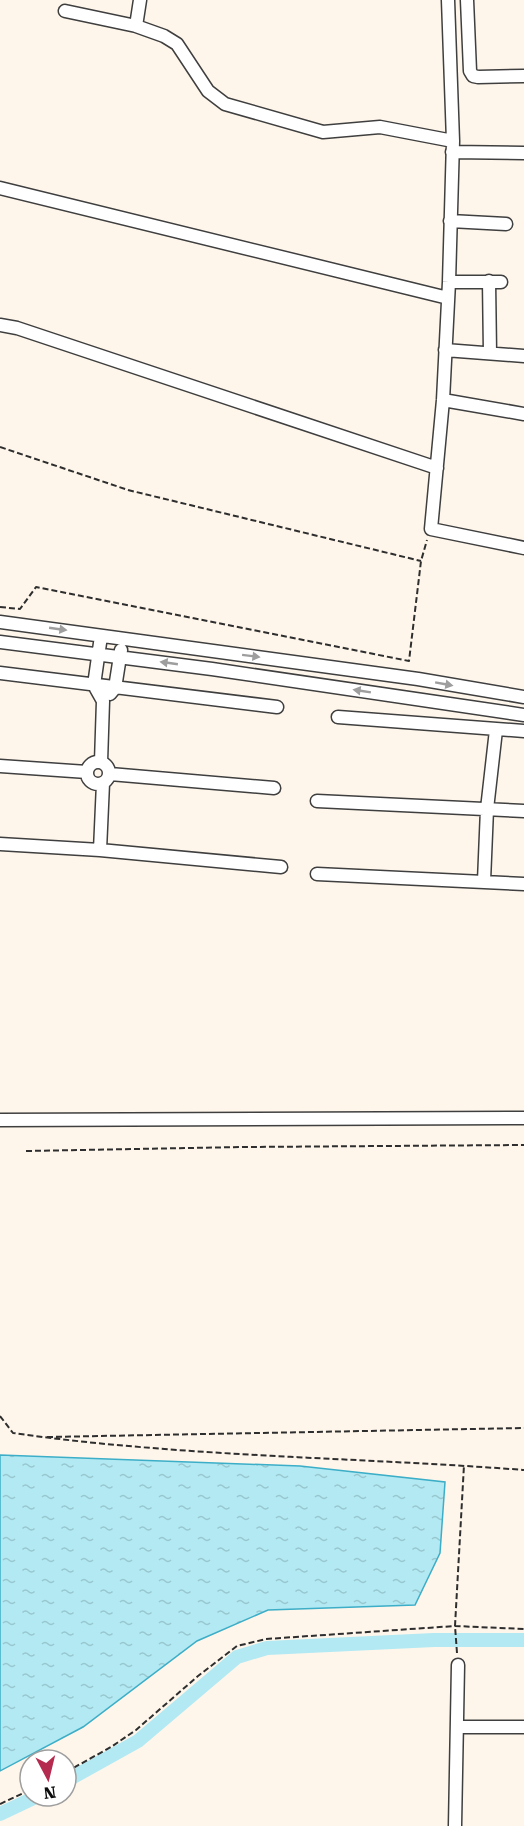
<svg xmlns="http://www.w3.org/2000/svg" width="524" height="1826" viewBox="0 0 524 1826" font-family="'Roboto Serif',serif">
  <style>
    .water { fill: url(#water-ripples); stroke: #3caec7; stroke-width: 1.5 }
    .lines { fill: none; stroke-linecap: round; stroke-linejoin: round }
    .canal { stroke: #b2e9f3; stroke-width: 14 }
    .minor-casing { stroke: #3f3f3f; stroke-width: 15 }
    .path { stroke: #2e2e2e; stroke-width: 2; stroke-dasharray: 6 3; stroke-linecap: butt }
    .minor { stroke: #fff; stroke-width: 12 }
    .oneway { fill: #9e9e9e }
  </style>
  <defs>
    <pattern id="water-ripples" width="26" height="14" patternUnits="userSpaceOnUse" patternTransform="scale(1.5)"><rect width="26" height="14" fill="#b2e9f3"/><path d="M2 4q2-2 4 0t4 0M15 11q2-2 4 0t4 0" fill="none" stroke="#98c7cf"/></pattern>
  </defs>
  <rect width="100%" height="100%" fill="#fef6eb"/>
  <path class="water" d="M0,1455L300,1466L445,1482L440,1553L415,1605L268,1610L197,1641L83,1727L0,1771Z"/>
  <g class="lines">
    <path class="canal" d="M66,1781L138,1741L237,1657L267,1648L434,1640H524
      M0,1814L38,1796"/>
    <defs>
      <path id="minor" d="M140,0L136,26L164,36L177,44L208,91L225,104L323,132L380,127L453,141
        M448,0L453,141L449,282L443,400L431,529L524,548
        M467,0L470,71L473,76L478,77L524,76
        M65,11L136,26
        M452,152L524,153
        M0,188L448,298
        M450,221L506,224
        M489,281L490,353
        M449,282H501
        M0,325L17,328L437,468
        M445,350L524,356
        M443,400L524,414
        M0,622L418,679L524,697
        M101,636L94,685L103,701L101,762
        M0,642L212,669L524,715
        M0,673L277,707
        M110,694L115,688L121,650
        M338,717L524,731
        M87 773a11 11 0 1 1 22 0a11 11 0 1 1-22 0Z
        M0,766L87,772
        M110,774L274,788
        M317,801L524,811
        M0,844L100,850L281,867
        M100,850L103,783
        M317,874L524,884
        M484,881L487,809L496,730
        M0,1120L524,1118
        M457,1727H524
        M455,1826L458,1665"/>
    </defs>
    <use href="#minor" class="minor-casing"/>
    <path class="path" d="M0,447L128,490L421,561
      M0,607L20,609L36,587L409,661L421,561L427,540
      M26,1151L244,1147L524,1145
      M0,1416L13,1433C182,1457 354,1457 524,1470
      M47,1437L524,1428
      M457,1653L455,1626L464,1465
      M66,1772L111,1747L136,1730L198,1676L237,1646L266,1639L455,1626L524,1629
      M0,1804L30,1790"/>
    <use href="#minor" class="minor"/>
  </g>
  <defs><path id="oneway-solid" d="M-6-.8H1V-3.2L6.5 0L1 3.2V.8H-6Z" transform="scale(1.5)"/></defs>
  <g class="oneway">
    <use href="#oneway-solid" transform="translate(58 629) rotate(8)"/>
    <use href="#oneway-solid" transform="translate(251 656) rotate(7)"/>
    <use href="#oneway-solid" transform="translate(169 663) rotate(-172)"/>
    <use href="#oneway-solid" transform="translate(444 684) rotate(10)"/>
    <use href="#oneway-solid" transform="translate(362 691) rotate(-171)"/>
  </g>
  <g transform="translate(48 1778) rotate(173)"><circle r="28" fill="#ffffff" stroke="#9e9e9e" stroke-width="1.5"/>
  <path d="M0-4.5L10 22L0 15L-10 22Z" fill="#b52a4f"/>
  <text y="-9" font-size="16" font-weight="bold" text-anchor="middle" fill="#0c0c0c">N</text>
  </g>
</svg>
